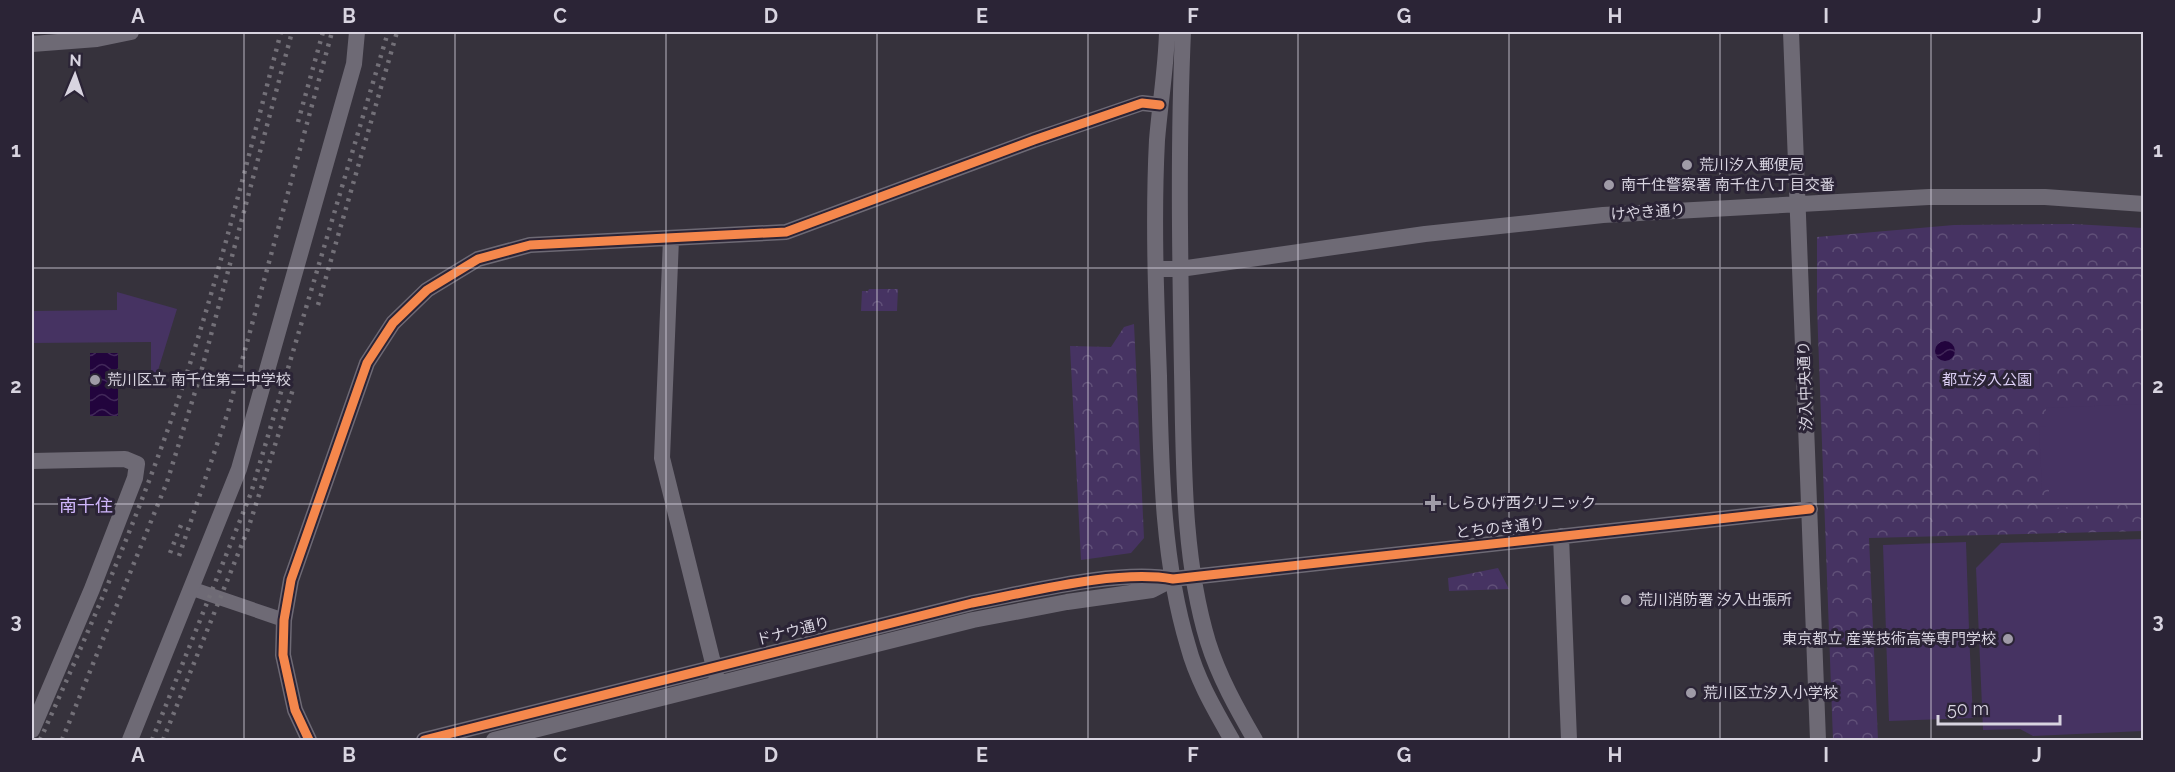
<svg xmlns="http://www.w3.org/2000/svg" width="2175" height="772" viewBox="0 0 2175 772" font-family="Raleway,'Noto Sans JP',sans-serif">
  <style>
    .park { fill: url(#park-crowns) }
    .pitch { fill: #463362 }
    .water { fill: url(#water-waves) }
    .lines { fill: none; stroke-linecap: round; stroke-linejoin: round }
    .minor { stroke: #6e6a75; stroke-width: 14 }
    .tertiary { stroke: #6e6a75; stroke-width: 16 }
    .rail { stroke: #737078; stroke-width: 4.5; stroke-dasharray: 3 6; stroke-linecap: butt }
    .cycleway-casing { stroke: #2b2436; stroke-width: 13 }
    .cycleway { stroke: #f5874c; stroke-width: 9 }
    .grid { fill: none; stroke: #d8d4e0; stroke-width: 1.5; stroke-opacity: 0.55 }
    .poi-dot { fill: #9f9ba7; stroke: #2b2436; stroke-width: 2 }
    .labels { text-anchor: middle; stroke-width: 6; stroke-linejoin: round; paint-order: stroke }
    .poi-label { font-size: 15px; fill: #d8d4e0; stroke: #2b2436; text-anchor: start }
    .street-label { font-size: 15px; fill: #d8d4e0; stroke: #2b2436 }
    .park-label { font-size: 15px; fill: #dccff5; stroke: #2b2436 }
    .quarter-label { font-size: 18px; fill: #ceb5fa; stroke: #2b2436 }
    .neatline { fill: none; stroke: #d8d4e0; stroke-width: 2 }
    .grid-label { font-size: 20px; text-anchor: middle; font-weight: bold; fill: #d8d4e0 }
  </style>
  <defs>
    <pattern id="park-crowns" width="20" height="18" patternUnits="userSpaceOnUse" patternTransform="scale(1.5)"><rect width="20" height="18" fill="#463362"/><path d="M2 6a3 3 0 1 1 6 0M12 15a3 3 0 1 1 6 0" fill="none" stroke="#605078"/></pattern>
    <pattern id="water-waves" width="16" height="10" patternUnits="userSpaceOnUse" patternTransform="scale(1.5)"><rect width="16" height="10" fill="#22043d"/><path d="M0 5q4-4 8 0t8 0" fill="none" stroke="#412859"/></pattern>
  </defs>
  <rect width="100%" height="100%" fill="#36323c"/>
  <path class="park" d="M2074,224L2143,228V531L1869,538L1878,740H1833L1817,308V237L1954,225Z
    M869,289H898L897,311H861L862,291H868Z
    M1134,324L1144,538L1131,553L1081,560L1070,346L1111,347L1124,327Z
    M1498,568L1509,589L1449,591L1448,578Z"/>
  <path class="pitch" d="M117,292L177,309L155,380H151V342L32,343V311L117,310Z
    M2143,404V504L2049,508V489H2042L2039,427L2046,426V408Z
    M2143,539V731L2033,736L2020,729L1983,730L1976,568L2001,543Z
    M1966,542L1969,629L1886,632L1883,545Z
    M1969,632L1973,718L1889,721L1886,635Z"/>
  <path class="water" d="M1935 351a10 10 0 1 1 20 0a10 10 0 1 1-20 0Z
    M90,353H118V416H90Z"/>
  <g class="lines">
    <path class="minor" d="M193,589L284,620"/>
    <path class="tertiary" d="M1167,32C1166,68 1160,104 1157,140C1153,218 1156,298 1159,376C1161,466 1162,560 1188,646C1197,680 1215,710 1232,740
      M1183,32C1178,145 1180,258 1182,372C1184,461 1182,556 1208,642C1219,677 1237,709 1255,740
      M1791,32L1818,740
      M32,44L97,39L131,32
      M671,239L662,458L716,675
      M1156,269H1180L1425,234L1603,215L1929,197H2045L2144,204
      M32,461L125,459L137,464L135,478L92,589L32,730
      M1561,536L1569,740
      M130,740L239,469L354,64L357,32
      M309,740L295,710L283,655L284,620L291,580L367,363L393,323L427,290L478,259L530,245L786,232L1034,140L1142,103L1160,105
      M424,740L972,603C1030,592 1117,569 1173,579L1810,509
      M494,740L973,620L1067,602L1152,590L1173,579"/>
    <path class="rail" d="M298,122L323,32
      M318,305L397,32
      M170,553L183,520
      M179,556L228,412L332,32
      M40,740C94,620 146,499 187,373C223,261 251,146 281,32
      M62,740L167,482L200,376L292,32
      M152,740L251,493L388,32
      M163,740L248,529L294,386"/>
    <defs>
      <path id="cycleway" d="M309,740L295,710L283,655L284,620L291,580L367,363L393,323L427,290L478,259L530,245L786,232L1034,140L1142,103L1160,105
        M424,740L972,603C1030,592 1117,569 1173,579L1810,509"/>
    </defs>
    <use href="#cycleway" class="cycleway-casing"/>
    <use href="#cycleway" class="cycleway"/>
  </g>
  <path class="grid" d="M244,32V740M455,32V740M666,32V740M877,32V740M1088,32V740M1298,32V740M1509,32V740M1720,32V740M1931,32V740M32,268H2144M32,504H2144"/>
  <g class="poi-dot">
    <circle cx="1687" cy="165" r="6"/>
    <circle cx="1609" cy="185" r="6"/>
    <circle cx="95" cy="380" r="6"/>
    <path d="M1430 494h6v6h6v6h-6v6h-6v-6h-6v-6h6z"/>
    <circle cx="1626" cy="600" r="6"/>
    <circle cx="2008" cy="639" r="6"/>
    <circle cx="1691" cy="693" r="6"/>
  </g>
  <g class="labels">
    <g class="poi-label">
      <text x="1699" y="170">荒川汐入郵便局</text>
      <text x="1621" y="190">南千住警察署 南千住八丁目交番</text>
      <text x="107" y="385">荒川区立 南千住第二中学校</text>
      <text x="1446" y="508">しらひげ西クリニック</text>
      <text x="1638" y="605">荒川消防署 汐入出張所</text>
      <text x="1996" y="644" text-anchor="end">東京都立 産業技術高等専門学校</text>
      <text x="1703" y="698">荒川区立汐入小学校</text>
    </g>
    <g class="street-label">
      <text transform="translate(1648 212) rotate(-4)" y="5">けやき通り</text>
      <text transform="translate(1805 386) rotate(-92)" y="5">汐入中央通り</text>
      <text transform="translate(1500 528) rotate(-6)" y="5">とちのき通り</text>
      <text transform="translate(793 631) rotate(-14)" y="5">ドナウ通り</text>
    </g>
    <g class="park-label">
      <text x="1987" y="385">都立汐入公園</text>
    </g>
    <g class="quarter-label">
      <text x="86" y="512">南千住</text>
    </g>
  </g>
  <rect width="2175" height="772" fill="none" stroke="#2b2436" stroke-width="66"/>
  <g transform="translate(75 75) rotate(2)" stroke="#2b2436" stroke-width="4.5" paint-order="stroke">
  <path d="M0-4.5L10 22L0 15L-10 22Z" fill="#d8d4e0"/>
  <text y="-9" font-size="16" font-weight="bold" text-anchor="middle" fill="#d8d4e0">N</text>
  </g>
  <path d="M1938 715v9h122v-9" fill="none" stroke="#d8d4e0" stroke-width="3"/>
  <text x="1947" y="715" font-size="18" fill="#d8d4e0" stroke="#2b2436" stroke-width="4.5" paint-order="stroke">50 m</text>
  <rect x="33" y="33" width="2109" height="706" class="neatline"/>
  <g class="grid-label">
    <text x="138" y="23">A</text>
    <text x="349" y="23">B</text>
    <text x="560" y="23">C</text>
    <text x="771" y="23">D</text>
    <text x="982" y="23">E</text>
    <text x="1193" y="23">F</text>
    <text x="1404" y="23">G</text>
    <text x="1615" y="23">H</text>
    <text x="1826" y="23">I</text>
    <text x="2037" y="23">J</text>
    <text x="16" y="157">1</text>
    <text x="2158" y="157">1</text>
    <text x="16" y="393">2</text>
    <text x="2158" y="393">2</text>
    <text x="16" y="628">3</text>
    <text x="2158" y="628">3</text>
    <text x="138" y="762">A</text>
    <text x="349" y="762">B</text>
    <text x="560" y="762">C</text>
    <text x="771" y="762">D</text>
    <text x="982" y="762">E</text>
    <text x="1193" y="762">F</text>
    <text x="1404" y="762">G</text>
    <text x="1615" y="762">H</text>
    <text x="1826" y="762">I</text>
    <text x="2037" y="762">J</text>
  </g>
</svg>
